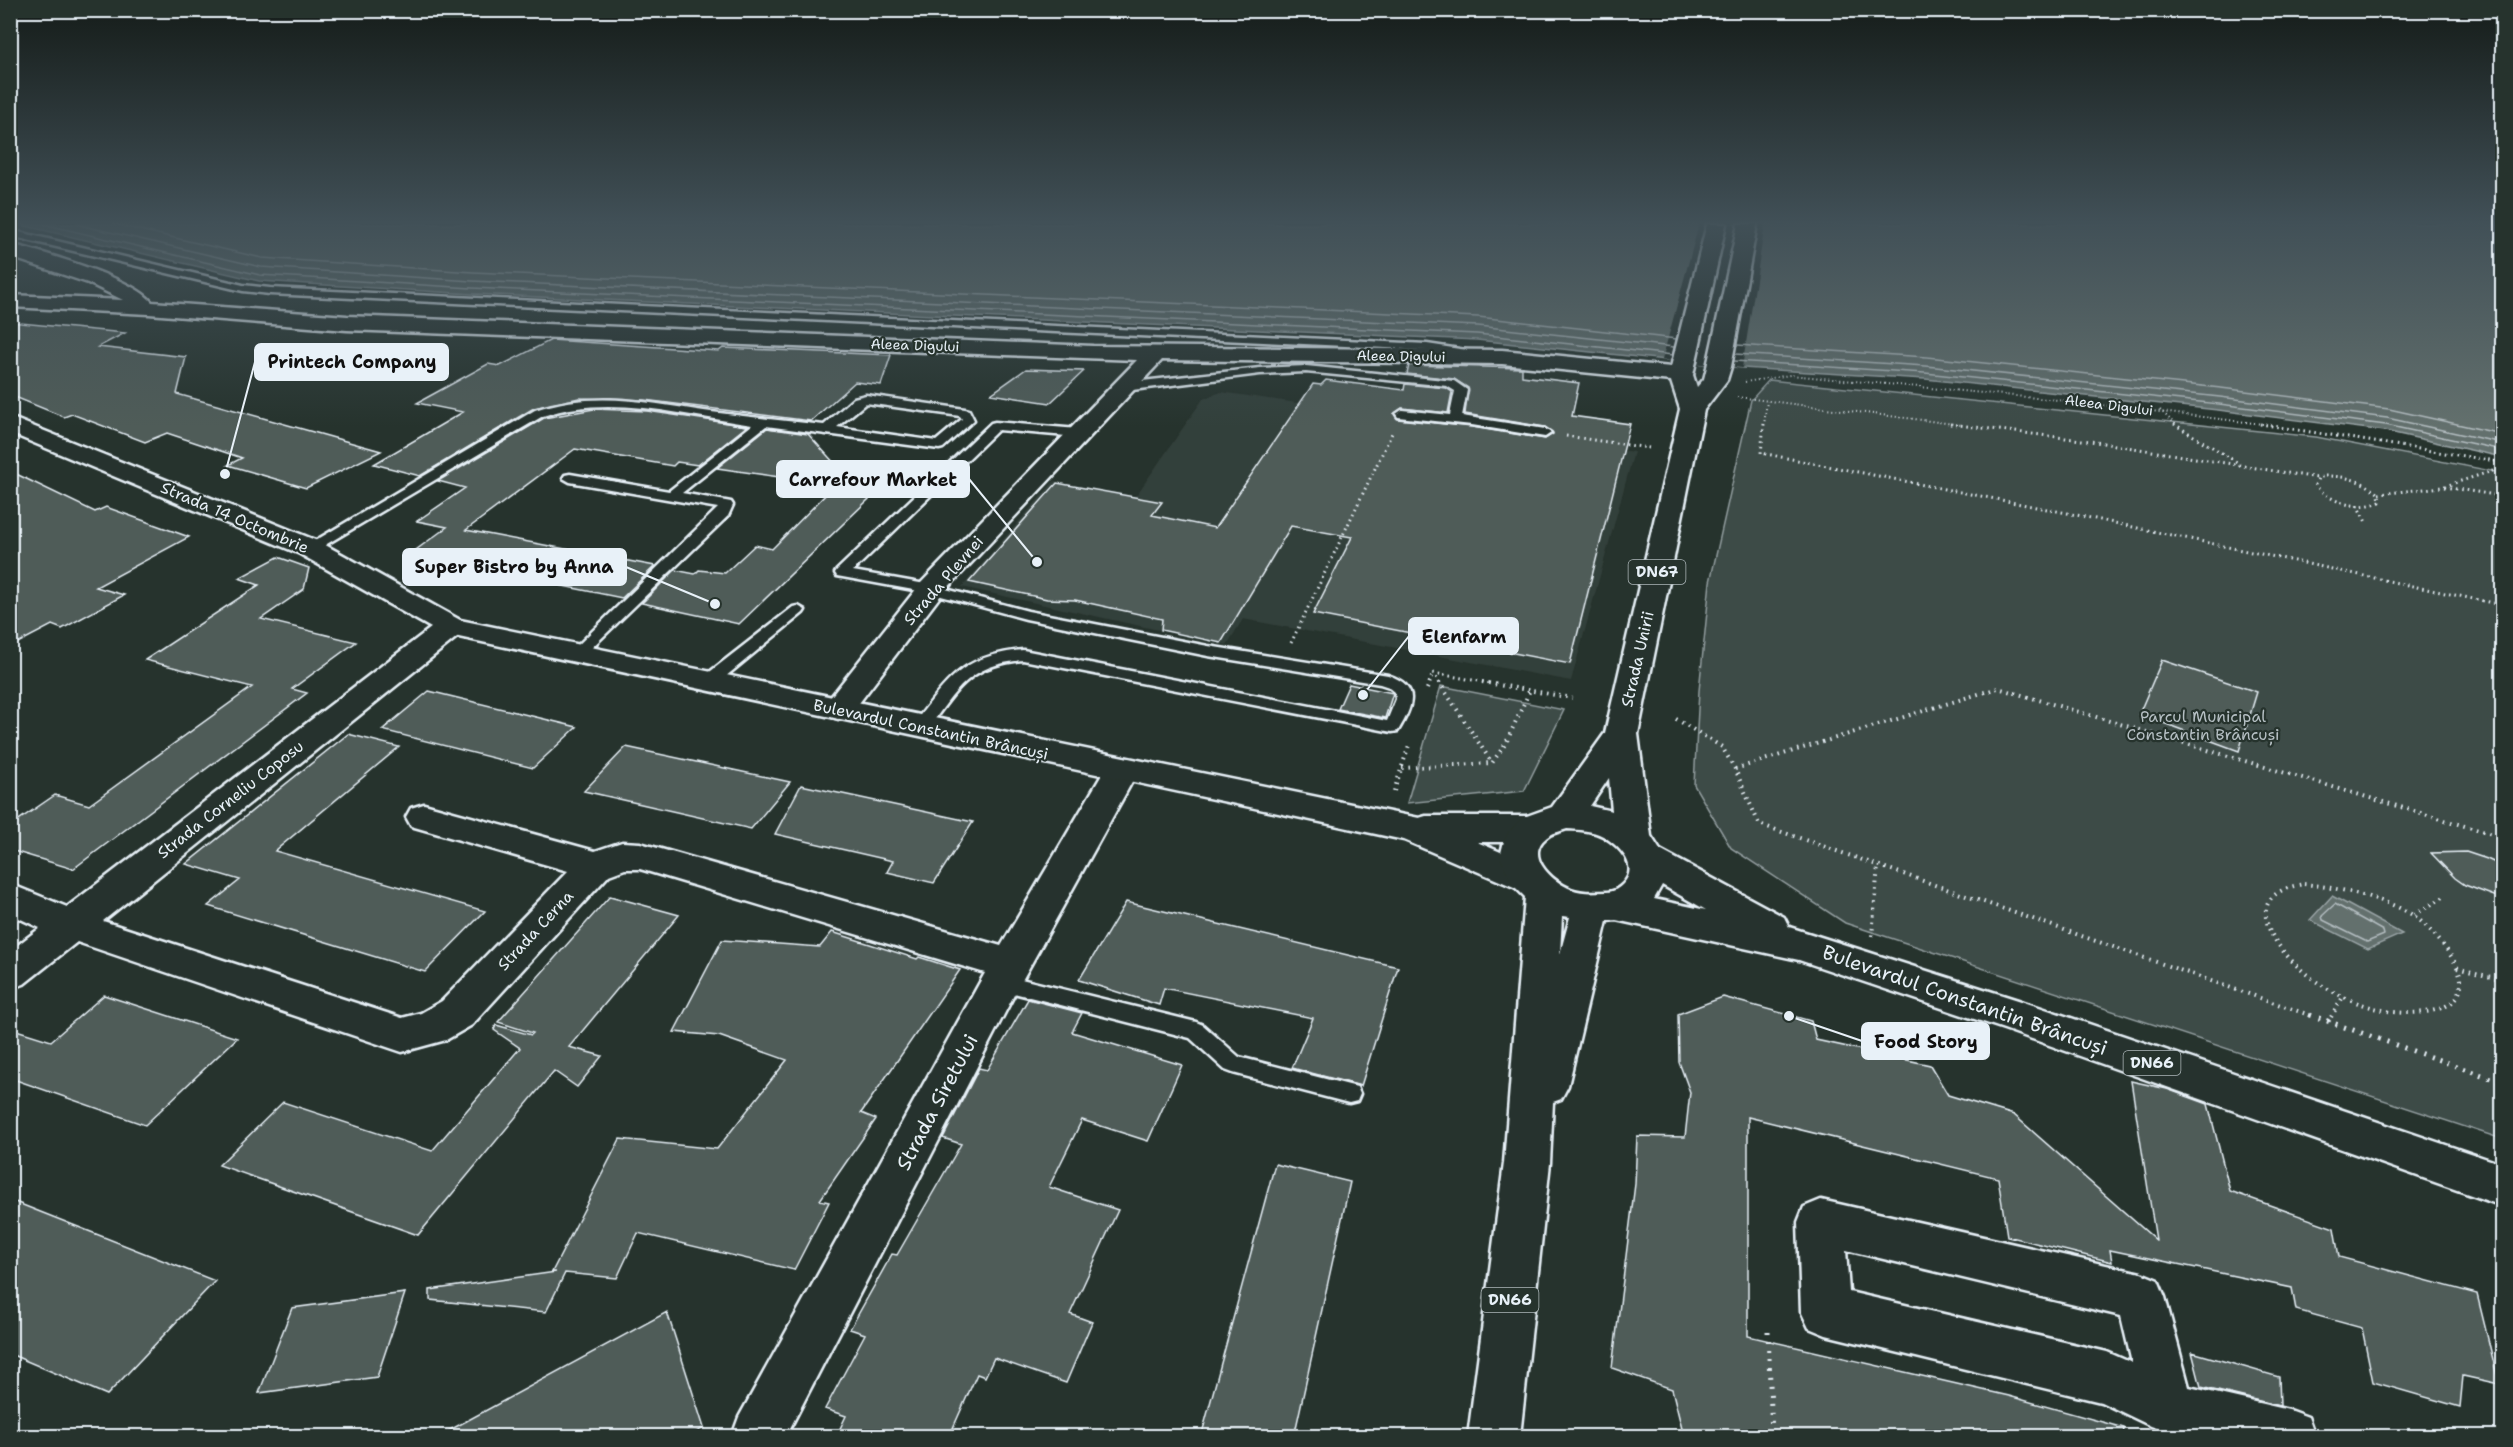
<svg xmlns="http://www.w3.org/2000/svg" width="2513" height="1447" viewBox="0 0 2513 1447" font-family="'Shantell Sans',sans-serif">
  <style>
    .built { fill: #333f3a }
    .green { fill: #3e4b47; stroke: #939ea0; stroke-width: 1.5 }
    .water { fill: #636f6d; stroke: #98a3a5; stroke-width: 1.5 }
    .pier { fill: #26332d }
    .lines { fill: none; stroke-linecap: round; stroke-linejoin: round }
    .shore { stroke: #b3bdc0; stroke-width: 1.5 }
    .building { fill: #505c59; stroke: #e8f1f8; stroke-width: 1.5 }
    .lane-casing { stroke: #e8f1f8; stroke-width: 5 }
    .street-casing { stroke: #e8f1f8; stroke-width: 5 }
    .secondary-casing { stroke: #e8f1f8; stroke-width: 5 }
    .primary-casing { stroke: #e8f1f8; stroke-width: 5 }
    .path-far3 { stroke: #e8f1f8; stroke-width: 2; stroke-dasharray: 1 3; stroke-linecap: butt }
    .path-far2 { stroke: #e8f1f8; stroke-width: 3; stroke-dasharray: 1.5 4; stroke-linecap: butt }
    .path-far1 { stroke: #e8f1f8; stroke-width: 4; stroke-dasharray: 1.5 5; stroke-linecap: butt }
    .path { stroke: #e8f1f8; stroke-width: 5; stroke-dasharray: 2 7; stroke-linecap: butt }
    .lane { fill: #26332d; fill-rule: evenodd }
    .street { fill: #26332d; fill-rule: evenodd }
    .secondary { fill: #26332d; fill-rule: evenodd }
    .primary { fill: #26332d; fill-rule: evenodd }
    .labels { text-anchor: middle; stroke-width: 4.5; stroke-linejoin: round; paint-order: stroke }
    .far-street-label { font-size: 14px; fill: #e8f1f8; stroke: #26332d }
    .shield { fill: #26332d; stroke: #aeb8bb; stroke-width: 1.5 }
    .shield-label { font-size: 15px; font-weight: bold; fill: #e8f1f8 }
    .street-label { font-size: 16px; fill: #e8f1f8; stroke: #26332d }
    .park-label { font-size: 16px; fill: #b5bfc3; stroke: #26332d }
    .near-street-label { font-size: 20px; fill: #e8f1f8; stroke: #26332d }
    .leader { fill: none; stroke: #e8f1f8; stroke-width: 2 }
    .callout-dot { fill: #e8f1f8; stroke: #26332d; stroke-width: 2 }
    .callout { fill: #e8f1f8; stroke: #e8f1f8; stroke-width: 2 }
    .callout-label { font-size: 18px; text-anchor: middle; font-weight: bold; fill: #111 }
  </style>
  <rect width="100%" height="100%" fill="#26332d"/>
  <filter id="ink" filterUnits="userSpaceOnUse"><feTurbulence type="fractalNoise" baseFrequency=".0167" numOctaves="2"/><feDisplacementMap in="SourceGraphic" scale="12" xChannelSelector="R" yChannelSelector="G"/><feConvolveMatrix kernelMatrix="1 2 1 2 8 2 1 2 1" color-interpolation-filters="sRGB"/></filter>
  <g filter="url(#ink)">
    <path class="built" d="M1221,392L1634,452L1571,681L1243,619L1227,645L962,587L1054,481L1135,497L1203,399Z"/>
    <path class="green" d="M1769,380L2316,437L2502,473V1139L1845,923L1731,848L1694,785L1699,691L1710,582L1751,400Z
      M1441,686L1564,710L1524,791L1407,803Z"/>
    <path class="water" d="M17,224H2502V457L2385,431L2218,410L1925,379L1742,368L1477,340L472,294L259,281Z
      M2332,896L2402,934L2368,949L2310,920Z"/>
    <path class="pier" d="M1699,224H1765L1742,368L1662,360Z"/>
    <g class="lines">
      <path class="shore" d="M43,224L260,275L472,288L1477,334L1673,355
        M75,224L261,267L472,281L1478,326L1674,347
        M114,224L262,258L473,272L1478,317L1677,339
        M1737,345L1927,357L2221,388L2389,409L2502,434
        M1735,354L1926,366L2220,397L2387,418L2502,443
        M1734,361L1925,373L2219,404L2386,425L2502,450
        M2335,904L2383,931L2384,935L2367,942L2323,920L2322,916Z"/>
    </g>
    <path class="building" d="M10,322L125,333L98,347L186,357L177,394L381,451L306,488L228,465L242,458L167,433L145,442L72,414L64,417L10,395Z
      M551,340L719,351L723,348L891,355L881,385L855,382L811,421L644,400L579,398L534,408L420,476L374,464L463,412L417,403L488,364L500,366Z
      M1409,365L1522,368V376L1579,383L1572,416L1630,424L1570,664L1313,614L1352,537L1291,526L1221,643L1161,630L1162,619L1075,600L1047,599L969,582L1057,483L1162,502L1152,515L1215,528L1313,384L1321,385L1326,380L1404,390L1405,384L1446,388L1452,392L1448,413L1402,408L1394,414L1398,419L1472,427L1545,439L1553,434L1545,427L1465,414L1468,388L1454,379L1407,374Z
      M1026,369L1084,371L1050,403L991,394Z
      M594,409L647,411L747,426L698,465L677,462L673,466L575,449L466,530L655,566L622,598L409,555L447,527L417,521L465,488L438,481L544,418Z
      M767,428L808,434L845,475L852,468L893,476L739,624L642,603L675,570L695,574L699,570L725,573L755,545L772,549L835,485L717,468Z
      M10,471L95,512L106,507L189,537L96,587L124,595L62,629L52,625L10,647Z
      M278,557L309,568L304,589L261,619L356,642L292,689L307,693L73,869L10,850V826L55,795L89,805L252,687L145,660L259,585L239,578Z
      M2162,660L2257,692L2239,751L2139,714Z
      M1349,684L1393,693L1385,718L1338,709Z
      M429,691L577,727L533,768L382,730Z
      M348,734L399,747L275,851L485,911L425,972L208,906L240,880L186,864Z
      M626,747L790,782L751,829L584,791Z
      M801,785L973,822L934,883L887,872L893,861L775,834Z
      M2466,852L2487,859L2502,866V899L2465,885L2455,878L2431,853Z
      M610,896L679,915L569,1047L602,1056L577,1087L554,1071L418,1235L219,1165L283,1102L432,1151L520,1048L494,1030L496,1025L531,1035L533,1033L498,1022Z
      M1126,902L1398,967L1361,1086L1292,1068L1313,1018L1164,988L1159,1005L1079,980Z
      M832,932L917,959L919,957L960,970L861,1113L876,1119L820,1200L829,1202L794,1270L638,1233L617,1278L565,1273L546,1312L430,1300V1290L556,1272H552L620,1139L717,1149L787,1060L719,1036L674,1032L722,940L820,947Z
      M104,995L237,1038L145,1125L10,1078V1028L51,1041Z
      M1723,997L1811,1021L1816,1040L1930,1065L1948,1095L2014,1115L2156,1240L2131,1081L2167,1089L2208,1104L2230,1191L2334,1228L2339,1257L2477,1294L2499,1384L2463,1376L2460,1407L2373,1382L2362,1328L2296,1310L2292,1288L2110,1250L2112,1262L2007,1236L1998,1178L1748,1117V1336L2009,1396L2124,1428L2123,1437H1684L1672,1389L1612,1368L1635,1184L1637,1136L1685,1137L1690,1092L1679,1062L1678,1014Z
      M1028,999L1082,1013L1072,1032L1182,1065L1148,1141L1082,1120L1049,1187L1118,1210L1070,1314L1092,1322L1066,1383L994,1358L985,1377L977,1374L949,1437H836L846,1416L825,1409L865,1334L850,1329L892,1254L897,1255L961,1144L943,1138L979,1068L987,1070Z
      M1275,1164L1350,1182L1294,1437H1201Z
      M10,1200L215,1281L107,1395L10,1354Z
      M405,1293L377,1377L259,1393L292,1308Z
      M667,1312L704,1428L687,1437H437Z
      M2192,1352L2279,1377L2280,1406L2201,1387Z"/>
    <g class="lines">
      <defs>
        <path id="lane" d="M10,230L243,285L270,288L1427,344L1466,350L1472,353L1466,356L1427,350L270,294L243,291L10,236Z
          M1306,366L1454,381L1467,390L1462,416L1545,429L1551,433L1545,437L1472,425L1398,417L1396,414L1402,410L1450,415L1455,391L1447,386L1438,385L1306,372L1260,374L1124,391L1118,387L1124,383L1260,368Z
          M866,395L965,409L969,410L974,420L943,448L939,449L766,426L682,493L731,502L733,505L728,516L581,658L576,660L568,655L718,508L570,482L563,478L565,475L570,474L669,491L752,425C684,416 610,393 543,416L315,551L310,552L303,548L535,410C596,390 649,403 711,412C748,417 786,421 824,425L854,398ZM866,403L960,416L962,419L936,441L837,427Z
          M995,422L1078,429L1084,433L1078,437L998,430L853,571L931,585L1028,611L1208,646L1388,675C1421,686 1413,706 1398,731L1392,732L1023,660C969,665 957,689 927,730H915L913,726L915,722C950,677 963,656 1023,650L1387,721L1396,699L1395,692L1389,687L1380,684L1208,656L1026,619L930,593L837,576L835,573L837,570L991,423Z
          M798,606L805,610L803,613L714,686H702L700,682L702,678L793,607Z
          M1001,974L1196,1022L1203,1025L1239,1057L1349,1085L1357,1087L1360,1094L1357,1101L1349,1103L1233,1073L1225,1070L1190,1038L994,988L991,982L994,976Z"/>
        <path id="street" d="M10,244C42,252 133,278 152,302L347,316L1093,346L1502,350L1681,368L1689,370L1693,375L1689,380L1681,382L1502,364L1162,360L941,595L850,715L838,719L826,715L822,708L921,583L1137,360L347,330L149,314L10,307V295L123,300L88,283L10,257Z
          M451,618L462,621L466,627L462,633L103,921L402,1018L421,1013L442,1001L568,871L411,826L406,817L411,808L424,804L595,851L622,842L640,843L1001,946L1110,761L1122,757L1134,761L1139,769L1015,993L786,1436H732L739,1417L985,973L640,869H625L609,875L472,1025L446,1040L402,1052L77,942L24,984L10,989V951L40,928L10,914V884L67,907L440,621Z
          M1821,1200L2141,1273L2158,1280L2165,1297L2189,1387L2289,1410L2308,1417L2315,1436H2179L2151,1426L2101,1402L1826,1335L1809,1328L1801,1311L1798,1222L1804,1207ZM1846,1250L2121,1316L2132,1363L2107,1352L1849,1292Z"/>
        <path id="secondary" d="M10,417L320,542L460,620L1419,818L1426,816H1530L1543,820L1548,829L1543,838L1530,842H1477L1541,869L1547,879L1541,889L1528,893L1404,840L440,633L300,554L10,433Z"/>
        <path id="primary" d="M1707,224H1726L1693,375L1697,387L1704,379L1707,367L1738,224H1757L1731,367L1727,380L1704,410L1638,734L1651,836L1660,850L1784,917L1789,927L2018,1000L2502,1164V1206L2004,1029L1799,960L1616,920L1607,921L1568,1086L1561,1099L1553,1102L1550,1163L1520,1436H1468L1504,1163L1525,897L1512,884L1500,857L1504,841L1509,831L1524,817L1552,807L1605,733L1680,409L1669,375ZM1609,778L1612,811L1590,806ZM1567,829C1580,830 1592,830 1603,836C1618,845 1641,866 1623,884C1619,888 1614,892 1607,892C1595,892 1583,894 1571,889C1551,881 1521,853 1550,835C1555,832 1562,831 1567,829ZM1662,885L1706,910L1654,899ZM1562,916L1570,917L1560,954Z"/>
      </defs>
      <use href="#lane" class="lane-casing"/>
      <use href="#street" class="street-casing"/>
      <use href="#secondary" class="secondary-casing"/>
      <use href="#primary" class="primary-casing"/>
      <path class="path-far3" d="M1745,382L1790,375L2058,400L2271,425
        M1737,397L1962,425
        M2160,410L2176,425
        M1764,425L1767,401"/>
      <path class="path-far2" d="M1764,424L1761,453L2067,513L2502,605
        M1950,424L2090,441L2318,478
        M2174,424L2240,464
        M2260,424L2502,462
        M1566,436L1649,448
        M2325,476C2345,476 2363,480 2379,494L2380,502C2357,511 2331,503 2315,485L2318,478Z
        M2444,487L2502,496
        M2379,494L2442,487L2502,468
        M2357,505L2366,522
        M1291,643L1393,431
        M1433,673L1440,683
        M1429,683L1433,673L1490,683"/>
      <path class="path-far1" d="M1439,682L1492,763
        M1482,682L1572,698
        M1427,689L1430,682
        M1676,719L1722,747L1735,769L1759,824L2315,1017
        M1402,768L1492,763L1506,743L1530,690
        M1735,769L1998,688L2502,837
        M1394,791L1410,742
        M2304,884C2335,887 2391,899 2417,918C2432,930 2459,960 2461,980C2464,1016 2409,1015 2387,1011C2363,1006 2340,997 2320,984C2284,961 2227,896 2304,884Z
        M2414,915L2447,895
        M1872,936L1878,865
        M2457,968L2502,980
        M2331,1017L2343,997"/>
      <path class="path" d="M2310,1015L2502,1082
        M2328,1021L2332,1015
        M1768,1331L1772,1436"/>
      <use href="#lane" class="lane"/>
      <use href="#street" class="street"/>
      <use href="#secondary" class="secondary"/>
      <use href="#primary" class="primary"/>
    </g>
  </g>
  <linearGradient id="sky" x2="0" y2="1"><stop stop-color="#151c19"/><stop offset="0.52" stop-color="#415057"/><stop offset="1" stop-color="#415057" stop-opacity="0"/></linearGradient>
  <rect width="2513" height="427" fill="url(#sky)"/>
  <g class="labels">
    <g class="far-street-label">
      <text transform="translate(915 345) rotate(2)" y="5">Aleea Digului</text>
      <text transform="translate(1401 356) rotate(1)" y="5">Aleea Digului</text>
      <text transform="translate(2109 405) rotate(7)" y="5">Aleea Digului</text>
    </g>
    <g class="shield">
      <rect x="1628.5" y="560" width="57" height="24" rx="4.5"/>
      <rect x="2123.5" y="1051" width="57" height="24" rx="4.5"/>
      <rect x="1481.5" y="1288" width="57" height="24" rx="4.5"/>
    </g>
    <g class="shield-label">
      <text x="1657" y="577">DN67</text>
      <text x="2152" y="1068">DN66</text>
      <text x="1510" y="1305">DN66</text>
    </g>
    <g class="street-label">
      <text transform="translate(235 517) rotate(23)" y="6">Strada 14 Octombrie</text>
      <text transform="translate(943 580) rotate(-49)" y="6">Strada Plevnei</text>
      <text transform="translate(1637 659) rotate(-77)" y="6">Strada Unirii</text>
      <text transform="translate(931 729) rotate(12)" y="6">Bulevardul Constantin Brâncuși</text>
      <text transform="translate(230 799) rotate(-38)" y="6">Strada Corneliu Coposu</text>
      <text transform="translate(535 930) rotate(-47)" y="6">Strada Cerna</text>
    </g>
    <g class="park-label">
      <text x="2203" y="722">Parcul Municipal<tspan x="2203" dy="18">Constantin Brâncuși</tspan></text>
    </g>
    <g class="near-street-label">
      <text transform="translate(1965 1000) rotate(19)" y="7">Bulevardul Constantin Brâncuși</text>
      <text transform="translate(937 1102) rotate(-62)" y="7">Strada Siretului</text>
    </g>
  </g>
  <path class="leader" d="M225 474L255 362M1037 562L969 479M715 604L626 567M1363 695L1409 636M1789 1016L1862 1041"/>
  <g class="callout-dot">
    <circle cx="225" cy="474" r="6"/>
    <circle cx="1037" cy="562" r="6"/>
    <circle cx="715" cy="604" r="6"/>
    <circle cx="1363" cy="695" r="6"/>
    <circle cx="1789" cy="1016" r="6"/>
  </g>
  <g class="callout">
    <rect x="255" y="344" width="193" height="36" rx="6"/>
    <rect x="777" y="461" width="192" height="36" rx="6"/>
    <rect x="403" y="549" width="223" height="36" rx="6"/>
    <rect x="1409" y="618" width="109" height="36" rx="6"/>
    <rect x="1862" y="1023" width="127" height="36" rx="6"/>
  </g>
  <g class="callout-label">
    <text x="352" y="368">Printech Company</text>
    <text x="873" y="486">Carrefour Market</text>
    <text x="514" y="573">Super Bistro by Anna</text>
    <text x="1464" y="643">Elenfarm</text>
    <text x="1926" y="1048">Food Story</text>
  </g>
  <rect width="2513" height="1447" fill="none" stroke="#26332d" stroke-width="36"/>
  <rect x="18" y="18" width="2477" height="1411" fill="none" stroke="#e8f1f8" stroke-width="2" filter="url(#ink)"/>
</svg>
